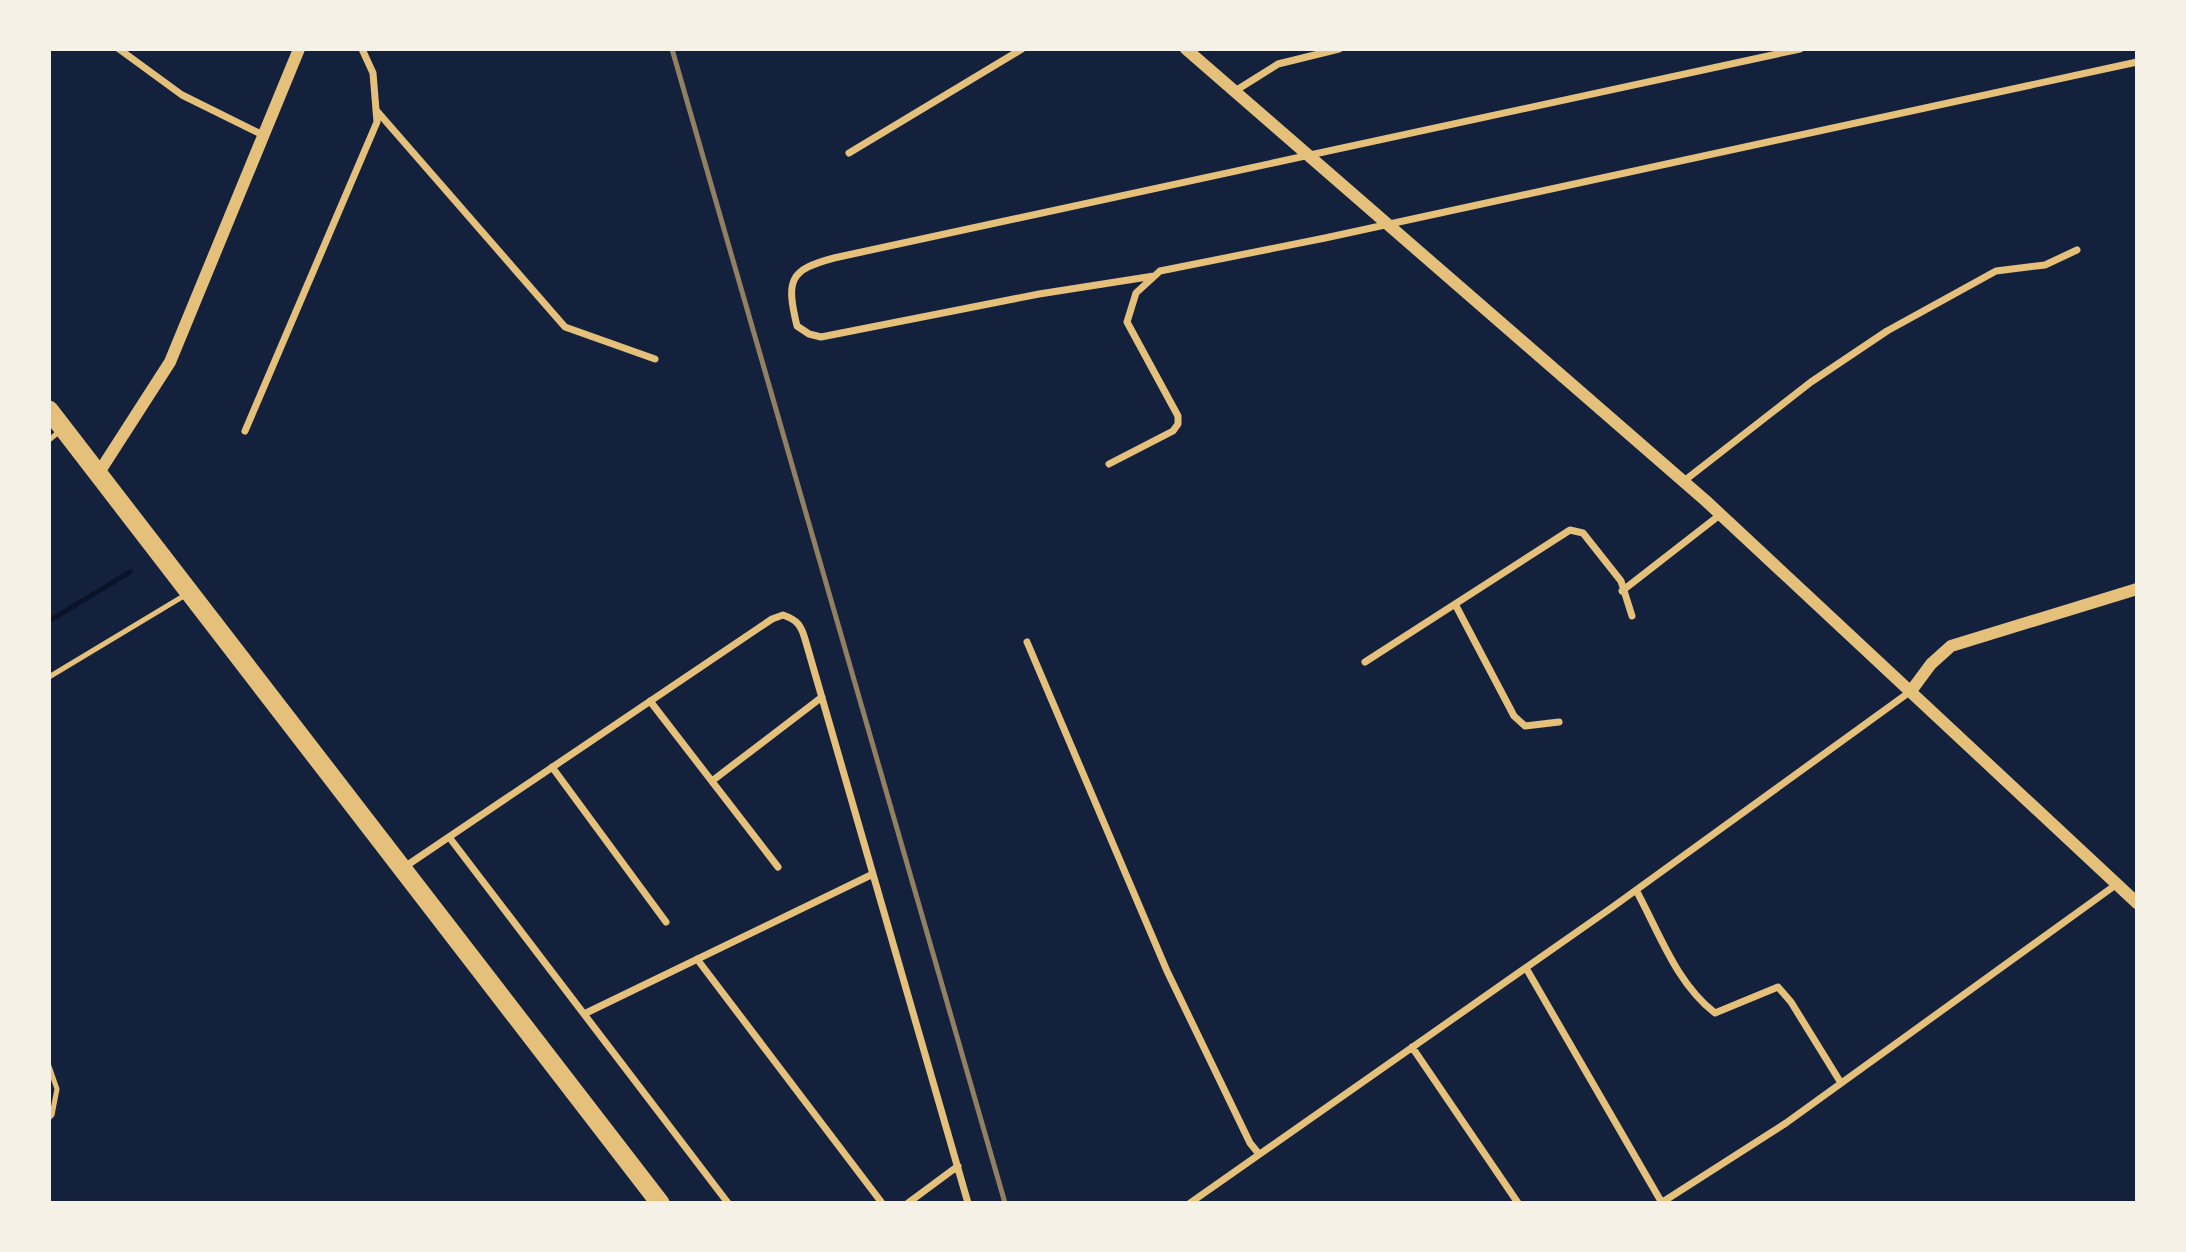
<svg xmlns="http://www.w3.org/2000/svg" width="2186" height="1252" viewBox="0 0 2186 1252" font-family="'Open Sans',sans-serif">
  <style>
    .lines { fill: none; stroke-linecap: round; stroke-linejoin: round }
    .stream { stroke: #0b132b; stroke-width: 5 }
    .service { stroke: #e5c07b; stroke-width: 5 }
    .minor { stroke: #e5c07b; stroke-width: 7 }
    .tertiary { stroke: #e5c07b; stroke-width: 12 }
    .trunk { stroke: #e5c07b; stroke-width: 19 }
    .rail { stroke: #918062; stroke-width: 5 }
  </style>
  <rect width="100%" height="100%" fill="#14213d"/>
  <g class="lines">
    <path class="stream" d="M49,621L130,572"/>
    <path class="service" d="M49,440L60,431
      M49,677L187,594
      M49,1066L57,1089L52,1115L49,1118"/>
    <path class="minor" d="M119,49L182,95L263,135
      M1235,91L1278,64L1339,49
      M376,110L565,327L655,359
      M849,153L1022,49
      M1154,276L1039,294L821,337L809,334L797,326C786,280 789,270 834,258L1800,49
      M245,431L377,122L373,73L362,49
      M1109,464L1173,431L1178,424V416L1127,322L1136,293L1160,271L1325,238L2137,62
      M1684,481L1811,382L1887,331L1996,271L2045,265L2077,250
      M1622,591L1721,514
      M1455,604L1514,716L1525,726L1559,722
      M1027,642L1167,971L1250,1143L1259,1154
      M1365,662L1570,530L1583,533L1621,581L1632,616
      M650,701L778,867
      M552,767L666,922
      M712,781L822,697
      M449,837L728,1203
      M403,868L772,619L783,615C797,620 801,625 805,639L968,1203
      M1636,890C1659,932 1676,983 1715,1013L1778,987L1791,1002L1841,1083
      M697,959L882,1203
      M1526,968L1662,1203
      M584,1014L873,874
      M1412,1047L1518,1203
      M908,1203L958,1166
      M1190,1203L1614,906L1911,691
      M1661,1203L1786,1123L2117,884"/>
    <path class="tertiary" d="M1186,49L1706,501L2137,903
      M98,474L170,362L299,49
      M1911,691L1931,664L1951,646L2137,589"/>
    <path class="trunk" d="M49,410L660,1203"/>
    <path class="rail" d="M672,49L1005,1203"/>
  </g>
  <rect width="2186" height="1252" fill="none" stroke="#f6f1e7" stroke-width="102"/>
</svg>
